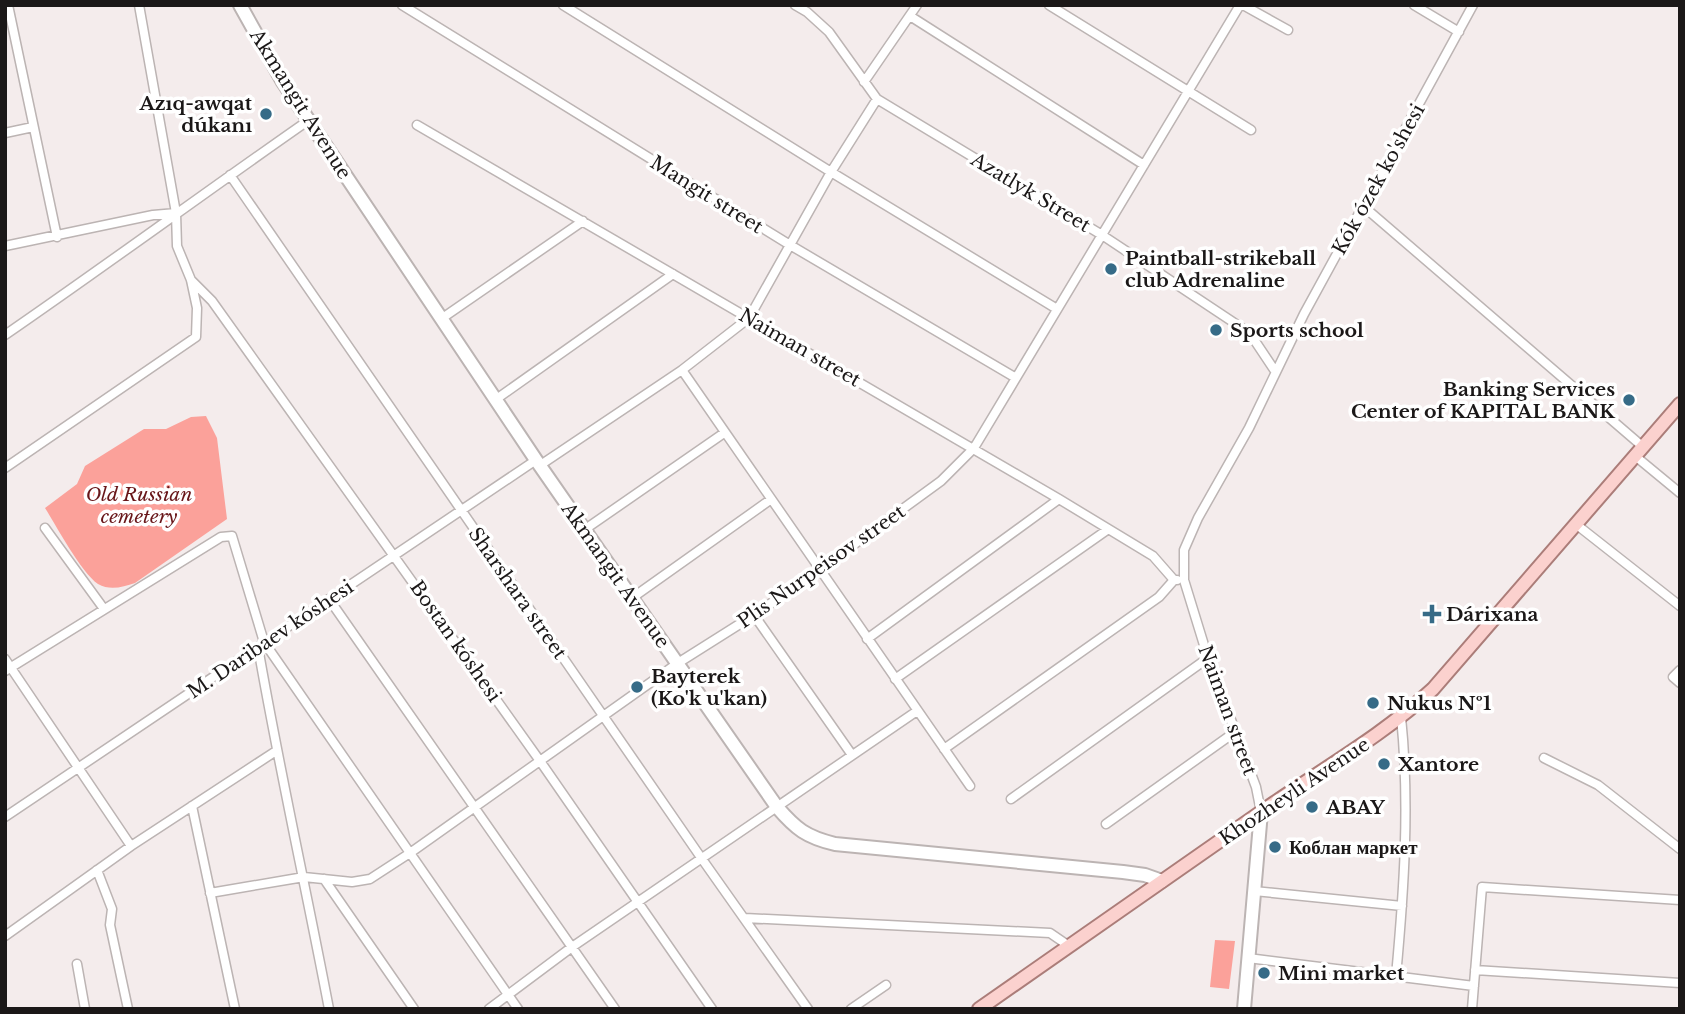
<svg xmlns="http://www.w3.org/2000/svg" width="1685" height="1014" viewBox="0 0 1685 1014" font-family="'Libre Baskerville',serif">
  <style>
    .green { fill: #fba19a }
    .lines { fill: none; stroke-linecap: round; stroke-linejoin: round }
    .street-casing { stroke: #bcb4b3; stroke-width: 11 }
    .secondary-casing { stroke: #bcb4b3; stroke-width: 16 }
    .primary-casing { stroke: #ab7d79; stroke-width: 16 }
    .street { stroke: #fff; stroke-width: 8 }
    .secondary { stroke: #fff; stroke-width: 12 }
    .primary { stroke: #fbd1ce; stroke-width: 12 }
    .poi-dot { fill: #366b87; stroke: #fff; stroke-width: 2.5 }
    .labels { text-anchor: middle; stroke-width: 7; stroke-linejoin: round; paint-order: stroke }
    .poi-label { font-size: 19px; font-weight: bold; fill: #1b1818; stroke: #fff; text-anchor: start }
    .street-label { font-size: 19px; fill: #1b1818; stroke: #fff }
    .park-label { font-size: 19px; font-style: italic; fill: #681619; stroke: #fff }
  </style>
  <rect width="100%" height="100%" fill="#f4ecec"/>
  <path class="green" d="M206,416L217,438L227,519L135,583C123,587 110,591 98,584C81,572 57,527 45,508L77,484L85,466L144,429H166L191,417Z
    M1215,940L1235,941L1229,989L1210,987Z"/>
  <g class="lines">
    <defs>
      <path id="street" d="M8,5L57,237
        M402,5L790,245L1016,378
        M563,5L831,172L1057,309
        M795,5L807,12L829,32L877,99L1102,235L1245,330L1255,341L1275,371
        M1049,5L1251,130
        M1243,5L1288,30
        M1414,5L1459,32
        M910,16L1144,165
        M864,82L917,5
        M417,125L1059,499L1153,556L1174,580
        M5,133L33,127
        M230,175L702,859L808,1009
        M1363,206L1642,446
        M5,246L153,215L176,213
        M191,280L212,301L540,761L712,1009
        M441,319L583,221
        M5,335C108,264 207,191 309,120
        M682,370L970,786
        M495,400L673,274
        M1634,455L1680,493
        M539,466L682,370L749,318L831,172L877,99
        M5,468L196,337L197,308L191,280L177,246L176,213L139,5
        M1577,525L1680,606
        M45,528L104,609
        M584,530L724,433
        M632,598L770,500
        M329,599L615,1009
        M754,615L852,755
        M867,639L1059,499
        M258,647C279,768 306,888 329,1009
        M5,659L131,846
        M1680,670L1673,677L1680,683
        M5,671L221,537L232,536L264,642L518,1009
        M895,679L1107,530
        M944,749L1159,597L1174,580H1177
        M1544,758L1598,785L1680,849
        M1011,799L1208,658
        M192,806L235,1009
        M1261,812L1256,787L1208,658L1184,580V550L1198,518L1249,428L1304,314L1473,5
        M5,817L536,460
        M1106,824L1235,732
        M97,870L112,909L110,925L128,1009
        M324,879L414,1009
        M1254,891L1402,906
        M210,893L304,877L352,882L370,879L410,853L678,663L754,615L819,570L941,481L974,448L1240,5
        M745,918L1050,933L1069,946
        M5,936L131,846L276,751
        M1248,958L1474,986
        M77,964L85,1009
        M1475,970L1680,983
        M1396,976C1404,890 1410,803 1401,717
        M489,1009L572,947L917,711
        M851,1009L886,985
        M1472,1009L1482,887L1680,900"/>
      <path id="secondary" d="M240,5L283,82L536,460L777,807C796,829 806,837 835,844L1123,872L1145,875L1162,881
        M1244,1009L1261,812"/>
      <path id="primary" d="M979,1009C1074,943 1169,876 1264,810C1321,770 1382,736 1433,689L1680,404"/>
    </defs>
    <use href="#street" class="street-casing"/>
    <use href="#secondary" class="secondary-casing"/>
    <use href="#primary" class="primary-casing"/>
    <use href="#street" class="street"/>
    <use href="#secondary" class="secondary"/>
    <use href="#primary" class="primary"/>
  </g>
  <g class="poi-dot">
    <circle cx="266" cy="114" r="7"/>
    <circle cx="1111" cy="269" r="7"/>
    <circle cx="1216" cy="330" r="7"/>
    <circle cx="1629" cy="400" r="7"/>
    <path d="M1428.5 603.5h7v7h7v7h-7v7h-7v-7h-7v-7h7z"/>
    <circle cx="637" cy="687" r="7"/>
    <circle cx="1373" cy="703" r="7"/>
    <circle cx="1384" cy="764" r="7"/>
    <circle cx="1312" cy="807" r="7"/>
    <circle cx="1275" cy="847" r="7"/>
    <circle cx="1264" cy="973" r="7"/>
  </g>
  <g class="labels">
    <g class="poi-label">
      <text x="252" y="110" text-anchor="end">Azıq-awqat<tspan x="252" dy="22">dúkanı</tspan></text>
      <text x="1125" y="265">Paintball-strikeball<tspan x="1125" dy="22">club Adrenaline</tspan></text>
      <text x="1230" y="337">Sports school</text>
      <text x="1615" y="396" text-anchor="end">Banking Services<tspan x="1615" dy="22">Center of KAPITAL BANK</tspan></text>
      <text x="1446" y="621">Dárixana</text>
      <text x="651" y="683">Bayterek<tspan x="651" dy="22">(Ko'k u'kan)</tspan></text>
      <text x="1387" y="710">Nukus №1</text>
      <text x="1398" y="771">Xantore</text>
      <text x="1326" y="814">ABAY</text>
      <text x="1289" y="854">Коблан маркет</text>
      <text x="1278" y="980">Mini market</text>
    </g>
    <g class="street-label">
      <text transform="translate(301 104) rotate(58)" y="7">Akmangit Avenue</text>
      <text transform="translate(1378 179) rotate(-61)" y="7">Kók ózek ko'shesi</text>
      <text transform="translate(1031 192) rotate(31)" y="7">Azatlyk Street</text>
      <text transform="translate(707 194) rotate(32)" y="7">Mangit street</text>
      <text transform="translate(800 347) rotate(30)" y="7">Naiman street</text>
      <text transform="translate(821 566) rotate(-35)" y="7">Plis Nurpeisov street</text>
      <text transform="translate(616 575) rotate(55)" y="7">Akmangit Avenue</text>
      <text transform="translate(518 593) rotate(55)" y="7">Sharshara street</text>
      <text transform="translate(270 639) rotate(-34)" y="7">M. Daribaev kóshesi</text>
      <text transform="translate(456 641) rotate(55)" y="7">Bostan kóshesi</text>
      <text transform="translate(1228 710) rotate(70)" y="7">Naiman street</text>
      <text transform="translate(1294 791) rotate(-34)" y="7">Khozheyli Avenue</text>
    </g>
    <g class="park-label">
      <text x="139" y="501">Old Russian<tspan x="139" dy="22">cemetery</tspan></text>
    </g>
  </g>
  <rect width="1685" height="1014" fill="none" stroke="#1b1818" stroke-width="14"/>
</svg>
